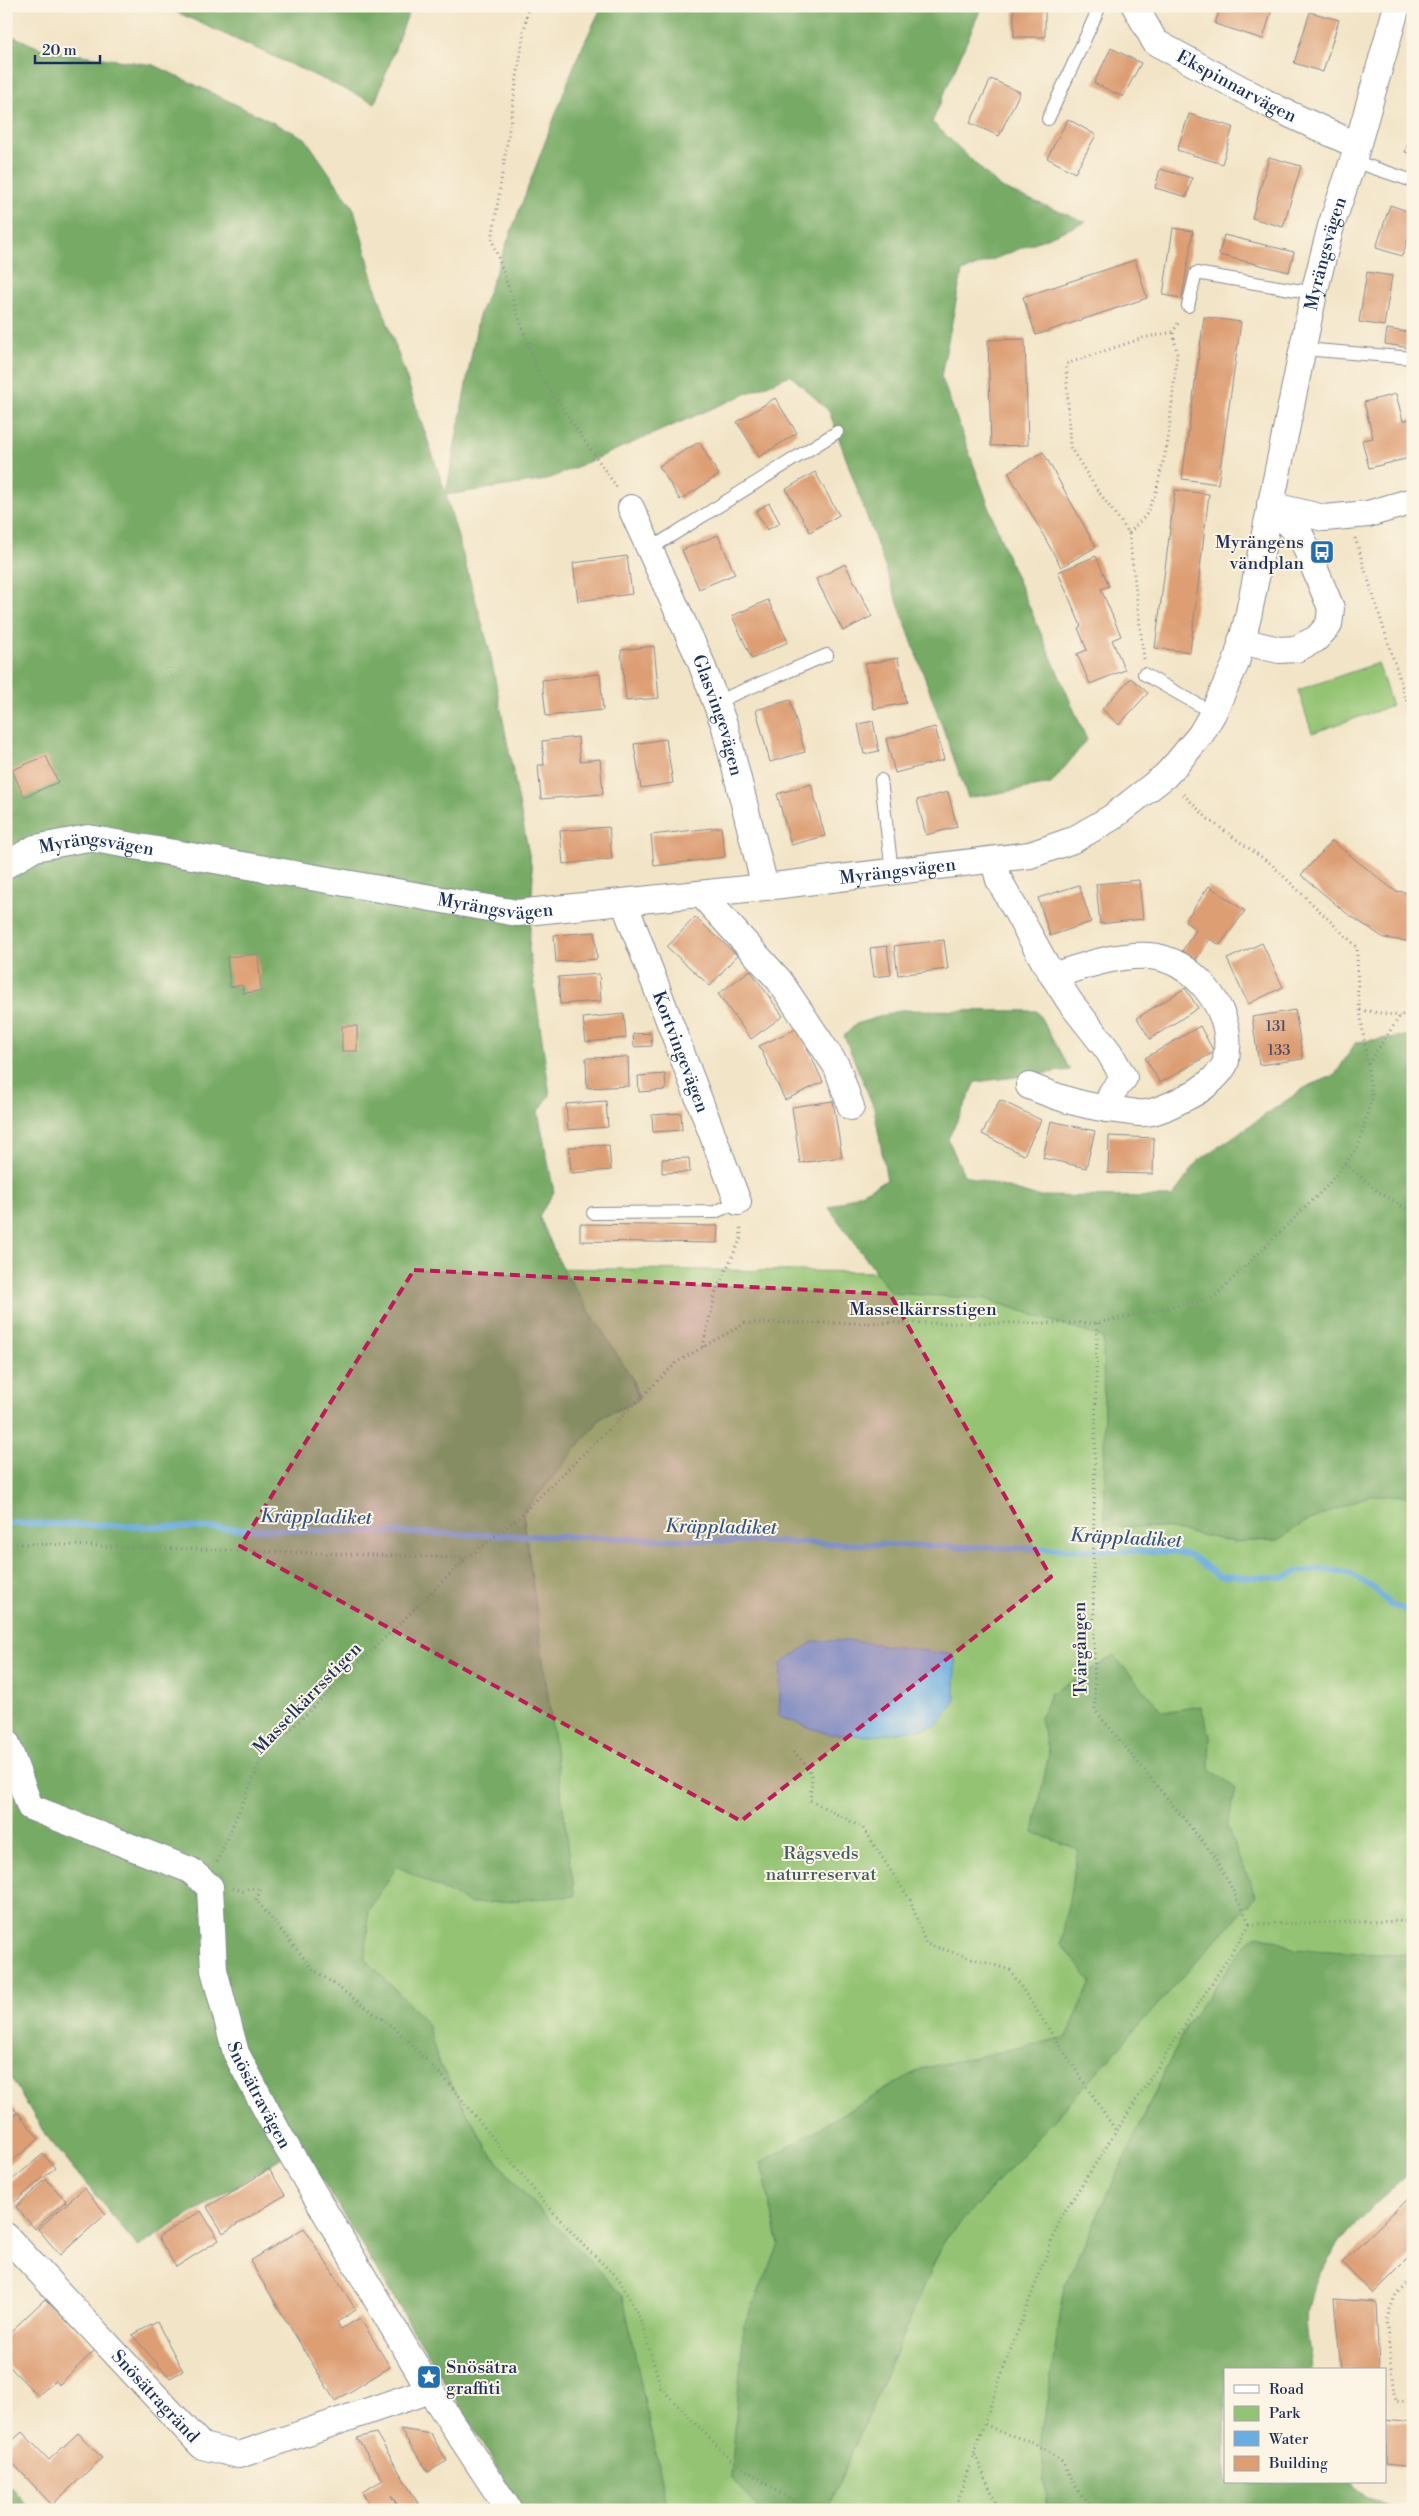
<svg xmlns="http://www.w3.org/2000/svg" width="1419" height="2516" viewBox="0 0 1419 2516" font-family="'Libre Bodoni',serif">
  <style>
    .green { fill: #94c473; stroke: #587a68 }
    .forest { fill: #77aa65; stroke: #496c62 }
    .water { fill: #6cade0; stroke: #446e9f }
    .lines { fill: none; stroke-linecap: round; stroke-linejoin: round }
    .stream { stroke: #6cade0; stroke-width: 6 }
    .building { fill: #dd9e73 }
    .lane-casing { stroke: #868a92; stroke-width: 14 }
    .street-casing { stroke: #868a92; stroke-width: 28 }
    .path { stroke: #868a92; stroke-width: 3; stroke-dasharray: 1 4; stroke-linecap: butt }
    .lane { stroke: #fff; stroke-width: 12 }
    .street { stroke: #fff; stroke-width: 26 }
    .marked { fill: #c2185b; fill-opacity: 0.2; stroke: #c2185b; stroke-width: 4; stroke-dasharray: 10 6; stroke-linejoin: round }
    .labels { text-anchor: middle; stroke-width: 4; stroke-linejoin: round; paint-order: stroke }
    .number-label { font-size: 15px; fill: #4c4b63 }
    .street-label { font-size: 18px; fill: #1b2f5e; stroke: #fcf5e5 }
    .poi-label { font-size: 18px; fill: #1b2f5e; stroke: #fcf5e5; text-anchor: end }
    .park-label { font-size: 18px; fill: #3f5c64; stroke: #fcf5e5 }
    .water-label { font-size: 19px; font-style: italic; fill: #335585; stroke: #fcf5e5 }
  </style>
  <rect width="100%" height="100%" fill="#fcf5e5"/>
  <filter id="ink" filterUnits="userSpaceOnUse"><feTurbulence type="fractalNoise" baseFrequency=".02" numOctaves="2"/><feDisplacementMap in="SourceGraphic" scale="10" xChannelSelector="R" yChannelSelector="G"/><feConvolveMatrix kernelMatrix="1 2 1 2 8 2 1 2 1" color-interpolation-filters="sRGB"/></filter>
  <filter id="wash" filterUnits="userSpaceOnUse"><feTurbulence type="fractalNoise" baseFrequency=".0096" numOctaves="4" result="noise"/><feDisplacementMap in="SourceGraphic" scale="20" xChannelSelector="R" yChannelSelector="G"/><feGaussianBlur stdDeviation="1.12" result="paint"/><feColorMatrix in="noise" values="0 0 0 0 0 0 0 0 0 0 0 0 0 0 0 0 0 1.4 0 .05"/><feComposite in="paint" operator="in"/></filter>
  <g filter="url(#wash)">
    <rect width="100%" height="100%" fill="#f2e4c6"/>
    <path class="green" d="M1378,663L1392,706L1312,733L1298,690Z
      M6,1262L1413,1278V2155L1394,2169L1292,2309L1225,2370V2482L1308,2510H523L301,2145L138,2247L45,2134L6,2069Z"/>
    <path class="forest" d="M163,6H411L375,103Z
      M602,6H982L932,122L1001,188L1086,222L962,272L941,376L1006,553L1087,740L1051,784L968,798L829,411L790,375L546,480L446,495L489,648L533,875L529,949L550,1095L538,1112L554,1192L539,1216L562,1268L632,1378L639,1400L602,1417L523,1513L575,1896L471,1904L397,1866L368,1911L366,1959L427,2023L438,2061L488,2149L519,2188L623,2296L667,2510H523L301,2145L138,2247L45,2134L6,2069V33L44,50L154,65L305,138L354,209L376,289L446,494L478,319L577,58Z
      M900,1010L1037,1011L1070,1070L976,1082L948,1139L964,1175L1035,1196L1172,1197L1198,1161L1306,1087L1335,1075L1356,1042L1413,1035V1496L1370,1495L1305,1522L1278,1540L1234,1542L1165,1528L1105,1526L1103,1338L986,1299L891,1293L829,1208L887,1180L874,1108L844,1036L856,1024Z
      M1114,1656L1163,1712L1201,1706L1210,1736L1209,1768L1236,1789L1227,1828L1256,1896L944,2241L827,2510H760L731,2477L744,2325L779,2245L761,2163L920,2069L1067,2037L1091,1982L1061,1944L1078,1849L1033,1833L1049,1753L1040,1719L1050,1694Z
      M1260,1934L1295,1949L1413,1956V2170C1371,2208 1320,2251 1307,2308C1304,2324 1311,2353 1312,2370H1225V2482H1351L1354,2488L1389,2508L1388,2510H1047L1040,2445L1065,2285L1186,2026L1251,1938Z
      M6,2482L32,2510H6Z"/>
    <path class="water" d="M814,1641H854L955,1655V1701L937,1726L873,1736L828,1734L779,1717L781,1664Z"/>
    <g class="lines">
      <path class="stream" d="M6,1523L1176,1552L1190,1555L1219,1576L1283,1578L1297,1572L1328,1569L1351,1574L1374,1588L1390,1605L1413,1612"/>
    </g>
    <g id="blocks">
      <path class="building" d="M1014,6H1045V37H1014Z
        M1221,6H1273L1263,39L1215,24Z
        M1310,12L1339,20L1323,72L1294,63Z
        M1111,48L1141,63L1123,97L1094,83Z
        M991,79L1020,92L999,136L970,123Z
        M1189,114L1233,127L1222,164L1177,150Z
        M1068,119L1096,135L1075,173L1047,158Z
        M1413,130V154L1405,152Z
        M1269,157L1301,166L1283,227L1252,218Z
        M1160,169L1192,178L1187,197L1155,188Z
        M1390,205L1413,213V225L1402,256L1376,248Z
        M1173,228L1193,231L1182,298L1163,295Z
        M1224,235L1294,252L1289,272L1219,255Z
        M1135,260L1147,298L1036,335L1023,297Z
        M1367,272L1392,276L1384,326L1359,322Z
        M1204,317L1241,322L1218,484L1182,479Z
        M1387,329L1413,333L1411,348L1385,344Z
        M1025,339L1028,445L991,446L988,340Z
        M1396,394L1403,421L1413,418V457L1369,468L1362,440L1373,438L1364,402Z
        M775,398L797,433L759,457L737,422Z
        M699,442L719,475L680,500L659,466Z
        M1043,452L1096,547L1061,567L1008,472Z
        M815,472L839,515L810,532L786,489Z
        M1175,490L1209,494L1190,652L1155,648Z
        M769,503L780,523L767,530L756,511Z
        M718,535L735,574L699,589L682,550Z
        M627,556L632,594L578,601L573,563Z
        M1096,556L1109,586L1101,589L1121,636L1112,640L1125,670L1090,684L1077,654L1087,650L1078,628L1081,626L1058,572Z
        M845,564L872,616L843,631L816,579Z
        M768,600L788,642L752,659L732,616Z
        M654,646L659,698L626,701L621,650Z
        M898,658L906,703L874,709L865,664Z
        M600,674L603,710L546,716L542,680Z
        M1131,678L1148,693L1119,725L1102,709Z
        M790,700L805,752L770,762L756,710Z
        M873,721L879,751L864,754L858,724Z
        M935,727L944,760L895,773L886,739Z
        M578,737L580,761L600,759L603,794L541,799L538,765H544L542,741Z
        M666,739L673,783L641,788L634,744Z
        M46,756L58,782L24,797L12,770Z
        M811,784L825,836L791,845L777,794Z
        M948,792L957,827L926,835L917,800Z
        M609,827L612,859L563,864L560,831Z
        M721,827L725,857L654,866L651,835Z
        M1332,841L1395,891L1413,893V942L1384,938L1345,912L1301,875Z
        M1139,880L1143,919L1100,924L1096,884Z
        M1079,885L1091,922L1050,936L1038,898Z
        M1209,886L1245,911L1220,945L1210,939L1195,961L1182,951L1196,930L1185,921Z
        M695,917L737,955L710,986L667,947Z
        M595,932L597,959L556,962L554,935Z
        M944,940L948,969L898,975L894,946Z
        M1262,943L1283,987L1248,1004L1227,959Z
        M887,946L891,975L874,977L870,948Z
        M258,954L261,991L243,993L242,985L230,987L227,957Z
        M750,970L783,1016L751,1039L718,994Z
        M599,974L601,1001L560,1004L558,977Z
        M1185,988L1198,1008L1150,1039L1137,1018Z
        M1295,1010L1303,1059L1259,1065L1252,1017Z
        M624,1014L626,1038L586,1042L583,1018Z
        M342,1026H357V1051H342Z
        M1200,1026L1214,1052L1160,1083L1145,1058Z
        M798,1028L823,1082L785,1100L759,1046Z
        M651,1033L652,1046L634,1047L633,1034Z
        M628,1057L629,1086L587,1088L586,1058Z
        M665,1074L666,1090L639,1092L638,1076Z
        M1000,1100L1041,1120L1024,1155L982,1134Z
        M606,1101L608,1127L568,1130L566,1104Z
        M833,1101L842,1157L800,1163L792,1107Z
        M681,1113L682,1130L653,1132L652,1115Z
        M1051,1121L1095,1131L1086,1168L1043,1158Z
        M1109,1136L1154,1138L1153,1174L1108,1173Z
        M609,1145L611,1170L571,1173L569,1147Z
        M689,1158L690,1172L662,1173V1159Z
        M580,1224L718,1226L717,1243L580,1241Z
        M6,2100L17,2112L6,2121Z
        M18,2113L39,2139L6,2166V2123Z
        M43,2154L55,2168L12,2204L6,2197V2185Z
        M269,2169L285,2195L223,2233L207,2207Z
        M46,2179L66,2201L35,2229L16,2207Z
        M84,2188L106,2214L60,2255L38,2229Z
        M1413,2193V2254L1373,2294L1342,2263Z
        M201,2211L219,2240L176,2267L158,2237Z
        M304,2228L356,2310L337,2322L341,2329L360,2318L390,2367L335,2401L250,2261Z
        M45,2299L95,2350L59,2385L55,2380L38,2396L6,2363V2336Z
        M1334,2299L1376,2302L1379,2370H1341Z
        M157,2322L183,2371L170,2378L132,2335Z
        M1385,2420L1413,2423V2467L1385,2464Z
        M400,2429L431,2434L447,2461L428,2472Z
        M22,2432L49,2460L78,2433L102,2458L52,2505L6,2456V2446Z
        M376,2433L422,2510H401L391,2495L399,2510H372L362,2492L383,2480L357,2438Z"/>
    </g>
  </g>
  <g filter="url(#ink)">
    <use href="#blocks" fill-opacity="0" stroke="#868a92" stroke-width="1"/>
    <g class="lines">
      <defs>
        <path id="lane" d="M1048,119L1100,6
          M1353,161L1413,181
          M1188,306L1196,273L1314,293
          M1303,349L1413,358
          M650,549L837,432
          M1144,674L1213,713
          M716,702L827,655
          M881,780L892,872
          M593,1213L715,1212L738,1202"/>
        <g id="street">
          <path id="s1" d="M1135,6L1155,42L1276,108L1356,145"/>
          <path d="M1270,505L1324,518L1368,514L1413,501"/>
          <path id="s2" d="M631,508L700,660L725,727L765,887"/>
          <path d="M1241,641L1279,650L1296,649L1316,639L1329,625L1331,608L1301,536L1270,505"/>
          <path d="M994,861L999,880L1045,963L1070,1002L1109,1052L1124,1078L1112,1092L1106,1109"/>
          <path id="s3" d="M6,865L35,848L88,838L517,913L765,887L1030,855L1073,840L1111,818L1165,776L1177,763L1201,734L1213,713L1236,663L1248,617L1314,293L1331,226L1353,161L1397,6"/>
          <path d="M701,894L779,980L837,1067L851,1107"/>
          <path id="s4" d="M624,902L738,1202"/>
          <path d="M1029,1086C1064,1100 1086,1107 1124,1111C1131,1112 1139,1114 1146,1113C1160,1111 1173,1104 1185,1098C1200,1091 1217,1079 1225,1064C1227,1060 1226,1054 1227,1049C1232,1008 1191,958 1149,956C1117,954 1083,966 1053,976"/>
          <path id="s5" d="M6,1741L30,1807L190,1870L210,1887L214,1970L236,2053L279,2134L430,2390L509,2510"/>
          <path id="s6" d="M6,2236L202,2446L239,2455L430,2390"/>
        </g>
      </defs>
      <use href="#lane" class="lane-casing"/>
      <use href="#street" class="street-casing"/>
      <path class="path" d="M528,6L492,240L539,375L618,489
        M1129,533L1146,515L1156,492L1168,441L1177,353L1173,332
        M1355,538L1413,721
        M1144,659L1129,533L1098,491L1070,447L1066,364L1143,338L1173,332L1180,320
        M1360,1010L1400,1016
        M1368,1064L1400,1016L1413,1010
        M1345,1164L1379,1192L1413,1213
        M1097,1323L1093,1567L1095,1710L1216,1858L1250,1924
        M703,1347L716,1291L741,1238L740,1225
        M6,1543L466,1558
        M793,1752C814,1772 813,1772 810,1800L863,1828L910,1900L926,1944L1010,1970L1116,2131
        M217,1862L263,1756L467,1558L517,1519L677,1362L745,1323H1097L1213,1298L1327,1186L1358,1147L1372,1097L1358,996L1357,947L1271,864L1208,819L1181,792
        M233,1888L243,1891L250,1888L261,1889L256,1900L313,1969L397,2030L449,2083L538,2195L584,2246L619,2279L641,2321L661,2388L730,2459L806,2510
        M1413,2277L1396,2294L1386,2320L1396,2401L1413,2404
        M985,2424L1000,2432L1033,2442L1062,2461L1079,2492L1094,2510
        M975,2455L999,2510
        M954,2510L1007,2359L1061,2217L1250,1924L1413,1921"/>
      <use href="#lane" class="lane"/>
      <use href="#street" class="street"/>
    </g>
  </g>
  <path class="marked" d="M414,1270L890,1294L1051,1577L741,1821L240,1546Z"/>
  <defs>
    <symbol id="bus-square" viewBox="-11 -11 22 22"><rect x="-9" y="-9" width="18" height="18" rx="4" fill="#1f6fb2" stroke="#fcf5e5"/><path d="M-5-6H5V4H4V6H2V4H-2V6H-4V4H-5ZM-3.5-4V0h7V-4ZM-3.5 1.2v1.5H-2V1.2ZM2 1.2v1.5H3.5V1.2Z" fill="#fff"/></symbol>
    <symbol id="sight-square" viewBox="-11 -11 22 22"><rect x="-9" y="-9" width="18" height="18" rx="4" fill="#1f6fb2" stroke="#fcf5e5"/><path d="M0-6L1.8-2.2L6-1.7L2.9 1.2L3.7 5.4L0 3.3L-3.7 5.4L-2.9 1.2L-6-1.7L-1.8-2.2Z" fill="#fff"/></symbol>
  </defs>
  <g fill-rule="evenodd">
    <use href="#bus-square" x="1308" y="538" width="28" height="28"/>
    <use href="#sight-square" x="415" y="2363" width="28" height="28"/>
  </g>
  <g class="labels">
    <g class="number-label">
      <text x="1276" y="1031">131</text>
      <text x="1279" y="1055">133</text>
    </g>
    <g class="street-label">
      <text dy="6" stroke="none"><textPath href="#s1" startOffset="134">Ekspinnarvägen</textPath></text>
      <text dy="6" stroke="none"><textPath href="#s3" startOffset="1751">Myrängsvägen</textPath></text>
      <text dy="6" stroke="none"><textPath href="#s2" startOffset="225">Glasvingevägen</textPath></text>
      <text dy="6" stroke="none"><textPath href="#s3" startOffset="96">Myrängsvägen</textPath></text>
      <text dy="6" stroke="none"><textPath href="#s3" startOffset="906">Myrängsvägen</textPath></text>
      <text dy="6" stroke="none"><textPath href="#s3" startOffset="501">Myrängsvägen</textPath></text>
      <text dy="6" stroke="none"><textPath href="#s4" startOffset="160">Kortvingevägen</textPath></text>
      <text x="923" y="1315">Masselkärrsstigen</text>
      <text transform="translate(1080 1649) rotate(-91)" y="6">Tvärgången</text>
      <text transform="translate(307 1698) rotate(-46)" y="6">Masselkärrsstigen</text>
      <text dy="6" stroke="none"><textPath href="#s5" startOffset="485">Snösätravägen</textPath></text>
      <text dy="6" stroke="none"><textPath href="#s6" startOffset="219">Snösätragränd</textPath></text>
    </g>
    <g class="poi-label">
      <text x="1304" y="548">Myrängens<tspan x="1304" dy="21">vändplan</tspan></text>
      <text x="446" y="2373" text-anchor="start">Snösätra<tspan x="446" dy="21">graffiti</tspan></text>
    </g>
    <g class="park-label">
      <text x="821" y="1859">Rågsveds<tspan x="821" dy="21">naturreservat</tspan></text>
    </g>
    <g class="water-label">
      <text transform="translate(316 1516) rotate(1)" y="7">Kräppladiket</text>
      <text transform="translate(721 1526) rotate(1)" y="7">Kräppladiket</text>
      <text transform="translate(1126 1537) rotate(3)" y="7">Kräppladiket</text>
    </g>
  </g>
  <rect width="1419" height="2516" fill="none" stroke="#fcf5e5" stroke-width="25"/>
  <rect x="1224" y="2368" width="162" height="115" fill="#fcf5e5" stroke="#a2a6af"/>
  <rect x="1234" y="2385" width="25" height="8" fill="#ffffff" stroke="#a2a6af"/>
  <text x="1269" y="2394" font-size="15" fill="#1b2f5e">Road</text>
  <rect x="1234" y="2406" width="25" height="15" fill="#94c473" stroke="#a2a6af"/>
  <text x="1269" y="2418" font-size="15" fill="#1b2f5e">Park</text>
  <rect x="1234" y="2431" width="25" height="15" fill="#6cade0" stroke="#a2a6af"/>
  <text x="1269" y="2444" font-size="15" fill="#1b2f5e">Water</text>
  <rect x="1234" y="2456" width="25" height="15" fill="#dd9e73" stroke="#a2a6af"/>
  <text x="1269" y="2468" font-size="15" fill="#1b2f5e">Building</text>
  <path d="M35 55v8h65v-8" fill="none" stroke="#1b2f5e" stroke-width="2.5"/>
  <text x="42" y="55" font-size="15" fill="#1b2f5e" stroke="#fcf5e5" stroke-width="4" paint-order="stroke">20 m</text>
</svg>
